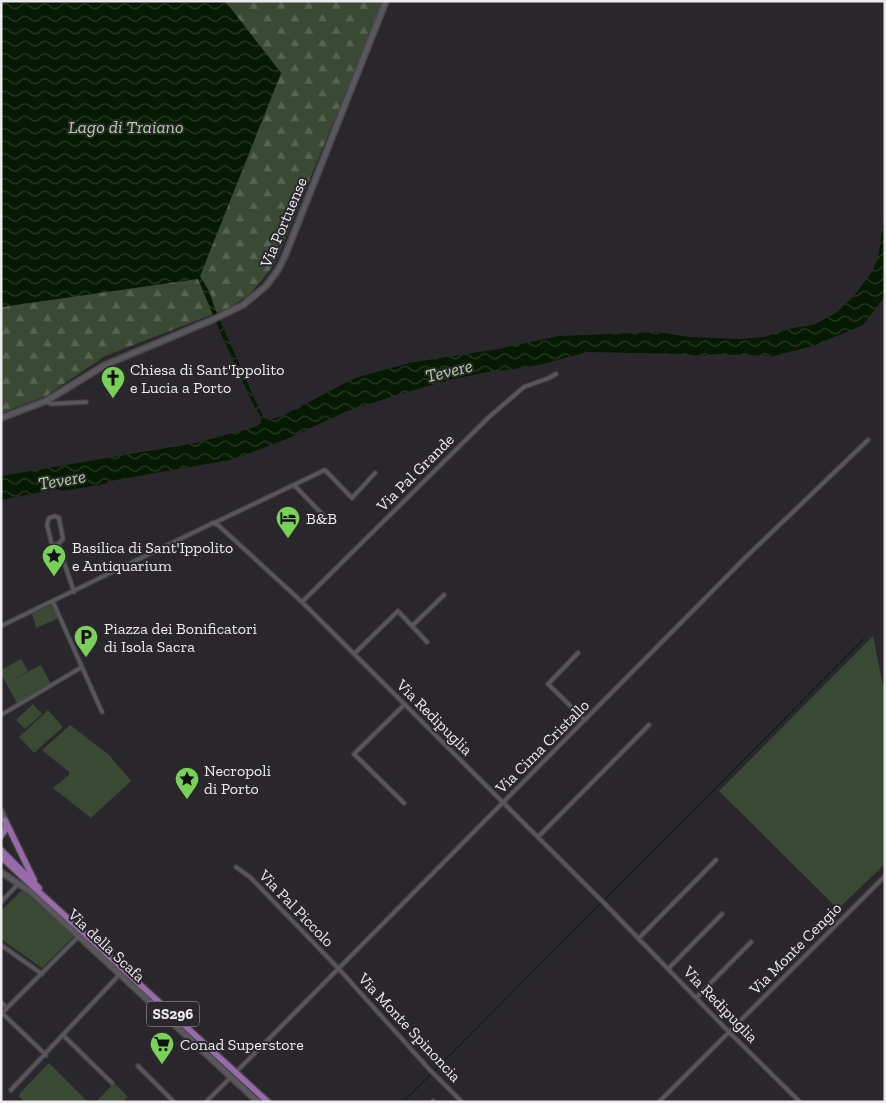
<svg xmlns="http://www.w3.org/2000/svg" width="886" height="1103" viewBox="0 0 886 1103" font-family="'Zilla Slab',serif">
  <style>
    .green { fill: #3a4934 }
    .forest { fill: url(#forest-firs) }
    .water { fill: url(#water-waves) }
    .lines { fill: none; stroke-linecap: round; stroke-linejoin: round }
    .stream { stroke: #061901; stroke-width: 1 }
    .street-casing { stroke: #474548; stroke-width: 5.5 }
    .secondary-casing { stroke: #474548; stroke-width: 8 }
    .primary-casing { stroke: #474548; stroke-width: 8 }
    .street { stroke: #5a575c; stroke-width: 3 }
    .secondary { stroke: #5a575c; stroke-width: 5 }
    .primary { stroke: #986aab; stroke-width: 5.5 }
    .labels { text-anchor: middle; stroke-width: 4; stroke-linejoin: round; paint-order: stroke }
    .shield { fill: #2a272c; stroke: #b2b0b4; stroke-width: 1 }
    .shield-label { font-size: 15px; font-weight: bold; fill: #edebee }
    .street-label { font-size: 16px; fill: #edebee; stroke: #2a272c }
    .poi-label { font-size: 16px; fill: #edebee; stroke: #2a272c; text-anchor: start }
    .water-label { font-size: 18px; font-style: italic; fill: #aad39c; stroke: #2a272c }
  </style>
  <defs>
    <pattern id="forest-firs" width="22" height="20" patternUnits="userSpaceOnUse" patternTransform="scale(1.25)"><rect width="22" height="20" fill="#3a4934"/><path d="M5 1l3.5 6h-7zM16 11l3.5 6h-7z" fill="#576352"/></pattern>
    <pattern id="water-waves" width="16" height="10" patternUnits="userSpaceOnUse" patternTransform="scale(1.25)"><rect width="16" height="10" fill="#061901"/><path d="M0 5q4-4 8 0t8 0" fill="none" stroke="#2b3b26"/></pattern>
  </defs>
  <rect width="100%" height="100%" fill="#2a272c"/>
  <path class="green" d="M53,604L59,618L36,628L32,614Z
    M873,636L885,695V864L838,909L719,791Z
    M21,659L28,671L14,679L41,665L51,684L17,703L1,674V670Z
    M33,704L42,714L25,729L16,720Z
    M48,710L63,727L34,753L19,737Z
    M70,725L109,755L131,781L91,818L53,788L69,775V772L42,750Z
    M22,890L74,936L42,968L1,939V911Z
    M49,1063L88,1102H25L19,1097L20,1093Z
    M114,1083L128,1097L123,1102H96Z"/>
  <path class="forest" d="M225,1H384L274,265L250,294L229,308L105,356L46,396L1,413V307L199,278L281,73Z"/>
  <path class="water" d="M1,1H225L281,73L200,276L210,293L215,309L255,400L264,418L268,420L282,416L355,378L409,363L498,349L559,336L658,332L689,337L740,339L764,337L793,328L813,325L836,313L854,296L872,272L878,258L885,211V296L863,325L813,346L774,356L718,354L702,356L681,354L587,352L539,365L508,370L493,371L453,379L397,395L345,412L289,438L235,459L110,481L104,484L63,491L57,489L1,500V476L196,443L255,427L261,423L260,415L254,406L218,327L198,279L1,307Z"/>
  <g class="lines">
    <path class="stream" d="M434,1071L864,639
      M403,1102L431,1074"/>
    <defs>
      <path id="street" d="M47,402L51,404L86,402
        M294,485L330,522
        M214,523L325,470L352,498L375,473
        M58,544L52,545L47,525L49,518L55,516L59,518L63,539L58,544L74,592
        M53,602L102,712
        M302,602L489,417L524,387L549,378L556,374
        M1,626L213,523L218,525L302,602L606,905L729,1032L800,1102
        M412,626L444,595
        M578,653L548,684L585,720
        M354,654L398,611L427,642
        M1,715L82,667
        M404,803L354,754L405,704
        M538,837L649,725
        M236,867L250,877L339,969L429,1069L462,1102
        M1,902L19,883
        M639,938L716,860
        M1,945L42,974
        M668,969L722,914
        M696,998L751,942
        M1,1002L7,1008
        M2,1013L46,1055
        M1,1014L79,936
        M64,1036L112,1083
        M138,1066L174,1102
        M236,1072L746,557L868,440
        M11,1090L120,974
        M433,1101V1102
        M206,1102L231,1077
        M659,1102L885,876"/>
      <path id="secondary" d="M1,418L46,401L105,365L212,320L243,305L266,286L278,270L285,256L386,1
        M1,811L5,820
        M1,872L31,892L258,1102"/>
      <path id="primary" d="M5,820L34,880
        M1,836L6,829V824
        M1,850L39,888
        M1,857L268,1102"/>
    </defs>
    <use href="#street" class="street-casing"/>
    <use href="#secondary" class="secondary-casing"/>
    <use href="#primary" class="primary-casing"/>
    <use href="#street" class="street"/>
    <use href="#secondary" class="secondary"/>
    <use href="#primary" class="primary"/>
  </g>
  <defs>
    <symbol id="church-pin" viewBox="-11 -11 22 30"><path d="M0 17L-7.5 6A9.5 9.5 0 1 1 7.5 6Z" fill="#79d157" stroke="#2a272c"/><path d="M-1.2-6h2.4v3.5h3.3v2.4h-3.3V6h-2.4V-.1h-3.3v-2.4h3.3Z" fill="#111"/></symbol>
    <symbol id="hotel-pin" viewBox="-11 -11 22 30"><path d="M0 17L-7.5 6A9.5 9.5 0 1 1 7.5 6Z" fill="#79d157" stroke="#2a272c"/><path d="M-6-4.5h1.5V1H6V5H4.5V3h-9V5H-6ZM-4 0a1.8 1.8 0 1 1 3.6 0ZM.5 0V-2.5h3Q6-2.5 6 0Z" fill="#111"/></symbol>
    <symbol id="sight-pin" viewBox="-11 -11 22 30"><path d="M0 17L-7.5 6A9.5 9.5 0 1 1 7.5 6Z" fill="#79d157" stroke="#2a272c"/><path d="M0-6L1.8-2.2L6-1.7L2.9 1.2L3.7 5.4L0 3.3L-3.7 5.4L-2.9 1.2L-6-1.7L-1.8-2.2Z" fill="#111"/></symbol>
    <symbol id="parking-pin" viewBox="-11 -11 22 30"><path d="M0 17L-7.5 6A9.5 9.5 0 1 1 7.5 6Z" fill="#79d157" stroke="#2a272c"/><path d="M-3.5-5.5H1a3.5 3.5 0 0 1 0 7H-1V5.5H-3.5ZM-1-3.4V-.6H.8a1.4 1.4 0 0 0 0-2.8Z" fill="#111"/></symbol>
    <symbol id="supermarket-pin" viewBox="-11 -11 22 30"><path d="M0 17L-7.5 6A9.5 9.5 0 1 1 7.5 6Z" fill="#79d157" stroke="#2a272c"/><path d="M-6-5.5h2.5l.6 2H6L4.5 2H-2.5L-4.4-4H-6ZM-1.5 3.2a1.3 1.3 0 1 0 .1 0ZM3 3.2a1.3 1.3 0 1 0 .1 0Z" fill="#111"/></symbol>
  </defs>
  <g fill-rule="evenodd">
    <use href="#church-pin" x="99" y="364" width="28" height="38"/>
    <use href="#hotel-pin" x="274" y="504" width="28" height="38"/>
    <use href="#sight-pin" x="40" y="542" width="28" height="38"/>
    <use href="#parking-pin" x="72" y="623" width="28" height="38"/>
    <use href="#sight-pin" x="173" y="765" width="28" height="38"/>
    <use href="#supermarket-pin" x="148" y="1030" width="28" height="38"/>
  </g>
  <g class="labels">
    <rect class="shield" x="147" y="1001.5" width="52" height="25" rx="4"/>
    <g class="shield-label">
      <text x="173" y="1019">SS296</text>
    </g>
    <g class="street-label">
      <text transform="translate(283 222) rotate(-67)" y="6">Via Portuense</text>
      <text transform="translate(415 472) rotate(-45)" y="6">Via Pal Grande</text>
      <text transform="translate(435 717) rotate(45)" y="6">Via Redipuglia</text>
      <text transform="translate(542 746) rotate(-45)" y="6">Via Cima Cristallo</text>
      <text transform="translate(297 908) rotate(46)" y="6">Via Pal Piccolo</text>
      <text transform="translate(107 945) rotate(43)" y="6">Via della Scafa</text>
      <text transform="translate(795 948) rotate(-45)" y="6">Via Monte Cengio</text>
      <text transform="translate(721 1004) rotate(46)" y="6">Via Redipuglia</text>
      <text transform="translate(410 1027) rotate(47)" y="6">Via Monte Spinoncia</text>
    </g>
    <g class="poi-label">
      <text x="130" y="375">Chiesa di Sant'Ippolito<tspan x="130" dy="18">e Lucia a Porto</tspan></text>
      <text x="306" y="524">B&amp;B</text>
      <text x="72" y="553">Basilica di Sant'Ippolito<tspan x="72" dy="18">e Antiquarium</tspan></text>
      <text x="104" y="634">Piazza dei Bonificatori<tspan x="104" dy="18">di Isola Sacra</tspan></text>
      <text x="204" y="776">Necropoli<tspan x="204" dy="18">di Porto</tspan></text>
      <text x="180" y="1050">Conad Superstore</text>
    </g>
    <g class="water-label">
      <text x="126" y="133">Lago di Traiano</text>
      <text transform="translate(449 371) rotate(-14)" y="6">Tevere</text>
      <text transform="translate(62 480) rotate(-10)" y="6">Tevere</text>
    </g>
  </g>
  <rect width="886" height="1103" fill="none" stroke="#edebee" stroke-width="5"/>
</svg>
